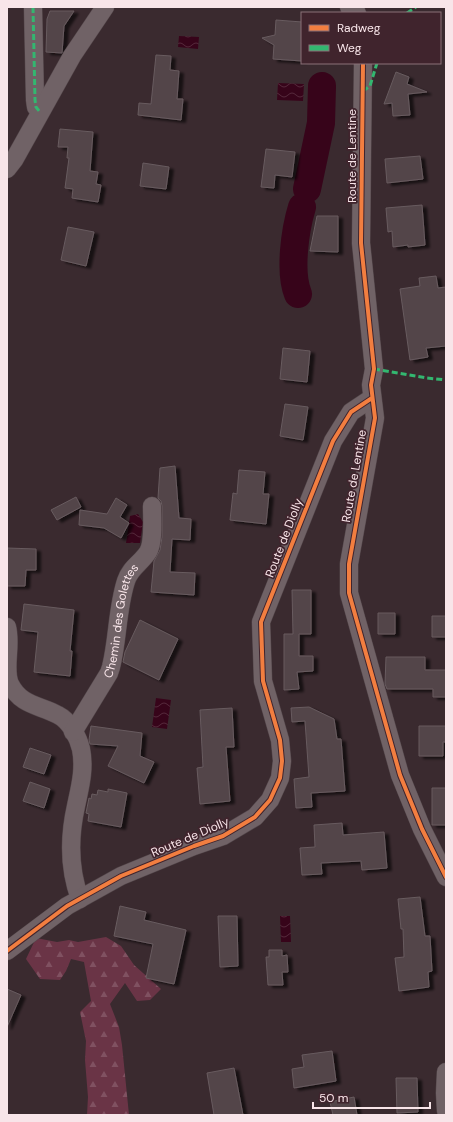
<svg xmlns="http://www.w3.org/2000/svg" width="453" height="1122" viewBox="0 0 453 1122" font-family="'DM Sans',sans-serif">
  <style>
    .forest { fill: url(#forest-firs) }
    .water { fill: url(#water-waves) }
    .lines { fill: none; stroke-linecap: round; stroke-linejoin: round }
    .river { stroke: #37041a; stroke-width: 28 }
    .building { fill: #524549; stroke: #685b5f; filter: url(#shadow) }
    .minor-casing { stroke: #53464a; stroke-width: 19 }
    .minor { stroke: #706266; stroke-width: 18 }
    .quiet { stroke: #33b770; stroke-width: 3; stroke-dasharray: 6 3; stroke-linecap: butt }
    .cycleway-casing { stroke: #40242d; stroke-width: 6 }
    .cycleway { stroke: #f27e40; stroke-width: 4 }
    .labels { text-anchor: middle; stroke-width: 3.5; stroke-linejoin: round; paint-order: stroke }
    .street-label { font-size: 12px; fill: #f8e5e9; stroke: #40242d }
  </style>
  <defs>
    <pattern id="forest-firs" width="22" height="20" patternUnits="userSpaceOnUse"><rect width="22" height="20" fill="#6a3446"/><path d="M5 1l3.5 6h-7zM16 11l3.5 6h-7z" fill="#805161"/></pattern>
    <pattern id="water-waves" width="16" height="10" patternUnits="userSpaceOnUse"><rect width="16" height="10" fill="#37041a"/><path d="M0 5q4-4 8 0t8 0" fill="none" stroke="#55283b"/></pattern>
    <filter id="shadow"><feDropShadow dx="4.5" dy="2.5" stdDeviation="1" flood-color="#0009"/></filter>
  </defs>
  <rect width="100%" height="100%" fill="#3a2a2f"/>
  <path class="forest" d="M106,937L121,946L134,965L161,989L150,1000L137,1001L125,983L110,1004L119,1027L122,1045L129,1115H87L88,1097L85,1060L86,1041L80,1012L91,1001L84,962L71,959L66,971L60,980L40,979L26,959L36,938L57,942L69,940L78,942Z"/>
  <path class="water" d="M179,36L199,37L198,49L178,47Z
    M278,83L304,84L303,101L277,100Z
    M138,514L143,522L140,543H126L130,516Z
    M156,698L171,700L167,729L152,727Z
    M280,916H290L291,942H281Z"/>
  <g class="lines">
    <path class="river" d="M307,189L321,123L322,86
      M298,294C289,272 295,230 302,207"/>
  </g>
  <path class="building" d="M50,11H74L64,26L62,53L46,52L47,19Z
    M276,20L302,22V61L273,59L274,45L262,38L275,35Z
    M156,55L171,56L170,70L179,71L177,99H183L181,120L138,115L139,103L151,104Z
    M396,72L409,77L407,84L427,92L408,94L410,115L393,116L392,103L384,104Z
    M60,129L93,132L90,171L98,172L96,184L101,185L98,202L72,198L73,189L65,188L69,158H67L68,147H58Z
    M266,149L295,152L292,177L275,175L274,188L261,187Z
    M420,156L423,179L387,183L385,159Z
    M143,163L169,167L166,189L140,186Z
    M422,205L425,245L408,247V245L393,247L392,231L388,232L386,208Z
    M317,216H338V252L310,251Z
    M68,227L94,232L86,266L61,260Z
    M436,276L438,288L446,287V346L426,348L428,357L410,360L400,289L420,286L419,278Z
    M283,348L310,351L307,382L280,379Z
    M285,404L308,407L303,440L280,436Z
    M175,466L179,518L191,519L190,540L172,539L170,572L195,573L194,595L151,592L154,561L160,550L162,537V506L161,501L158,498L160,468Z
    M239,470L265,472L263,494H269L266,524L230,520L233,493L237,494Z
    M76,497L81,507L57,520L51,510Z
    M116,498L127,505L120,517L129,523L121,538L104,528L79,525L80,510L107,514Z
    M7,548L36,549V570H26L25,586H7Z
    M292,590H311V634H299V656H313V671L297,672L299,689L284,690V634H293Z
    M24,604L74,610L70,651H72L70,676L34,672L38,632L21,630Z
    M378,613H395V634H378Z
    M432,616H446V637H432Z
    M140,620L178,639L159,680L123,662L125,652Z
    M386,657H425V670H446V697H433V689H387L385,684Z
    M309,707L334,719L337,739H341L345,791L311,793L312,807L296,808L294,779L309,777L305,721L292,722L291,708Z
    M232,708L234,747H226L230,801L200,804L197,768L203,767L200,710Z
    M91,726L142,733L140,756L154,762L144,783L108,766L118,746L90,744L89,740Z
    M419,726H446V742H443V756H419Z
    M30,748L51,755L44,774L23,767Z
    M30,782L50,789L44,808L23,801Z
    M432,788H446V825H432Z
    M108,789L127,793L121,827L88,821L89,814L86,813L89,798L91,799L92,794L97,795L98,790L108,792Z
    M342,823L343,835L384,832L387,868L362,870L361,861L321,863L322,874L302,875L300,848L315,847L314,825Z
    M420,897L425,936H430L432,971L428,972L429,987L399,991L395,958L404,957L403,929H401L398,899Z
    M120,906L146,912L144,920L186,930L174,984L146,978L153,944L114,936Z
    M218,916H237L238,966L220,967Z
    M269,950H282V956L287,955L288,972H282L283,985H268L266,957H269Z
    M7,989L21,995L7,1027Z
    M332,1051L336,1081L294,1088L292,1069L304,1067L302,1055Z
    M234,1068L243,1115H214L207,1073Z
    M396,1078H417L418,1112L397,1113Z
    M354,1097L357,1115H333L330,1102Z"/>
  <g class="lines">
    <defs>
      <g id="minor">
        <path d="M33,7L35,100L36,107L40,112"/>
        <path d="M349,7L357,13"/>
        <path d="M363,63L361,243L374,369L371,385L375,418L349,564V593L400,775L422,829L446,877"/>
        <path d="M7,169L14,160L72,56L105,7"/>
        <path d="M7,627C12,646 3,669 10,684C21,706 40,705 58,715C70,721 78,737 81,749C85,769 80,787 76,806C69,837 69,869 80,899"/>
        <path id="s1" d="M73,732L109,673L111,667C118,639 117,609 126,581C130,568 141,563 148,552C154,542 152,519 152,506"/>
        <path d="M7,951L67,906L121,876L194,846L223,836L255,817L270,800L280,778L282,761L280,740L263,681L261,622L333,441L351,412L372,398"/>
        <path d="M446,1072L445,1093L446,1111"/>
      </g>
    </defs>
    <use href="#minor" class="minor-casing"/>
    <use href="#minor" class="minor"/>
    <path class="quiet" d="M33,7L35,100L36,107L40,112
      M407,13L416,7
      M363,91L370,86L377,63
      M374,369L427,378L446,380"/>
    <defs>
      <path id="cycleway" d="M363,63L361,243L374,369L371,385L375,418L349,564V593L400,775L422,829L446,877
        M7,951L67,906L121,876L194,846L223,836L255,817L270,800L280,778L282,761L280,740L263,681L261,622L333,441L351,412L372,398"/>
    </defs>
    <use href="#cycleway" class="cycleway-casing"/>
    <use href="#cycleway" class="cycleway"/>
  </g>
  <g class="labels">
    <g class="street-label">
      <text transform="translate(352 156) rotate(-90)" y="4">Route de Lentine</text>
      <text transform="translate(354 476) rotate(-80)" y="4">Route de Lentine</text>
      <text transform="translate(284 538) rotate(-69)" y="4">Route de Diolly</text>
      <text dy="4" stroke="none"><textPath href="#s1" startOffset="123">Chemin des Golettes</textPath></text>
      <text transform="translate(190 837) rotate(-23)" y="4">Route de Diolly</text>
    </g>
  </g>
  <rect width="453" height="1122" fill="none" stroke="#f8e5e9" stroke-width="16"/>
  <rect x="301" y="12" width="140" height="52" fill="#40242d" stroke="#8a7178"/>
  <rect x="309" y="25" width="20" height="6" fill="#f27e40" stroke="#8a7178"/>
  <text x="337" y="32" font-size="12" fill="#f8e5e9">Radweg</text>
  <rect x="309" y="45" width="20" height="6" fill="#33b770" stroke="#8a7178"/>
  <text x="337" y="52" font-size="12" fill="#f8e5e9">Weg</text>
  <path d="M313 1102v6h117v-6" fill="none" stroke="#f8e5e9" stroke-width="2"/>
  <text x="319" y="1102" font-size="12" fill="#f8e5e9" stroke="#40242d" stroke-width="3" paint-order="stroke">50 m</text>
</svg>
